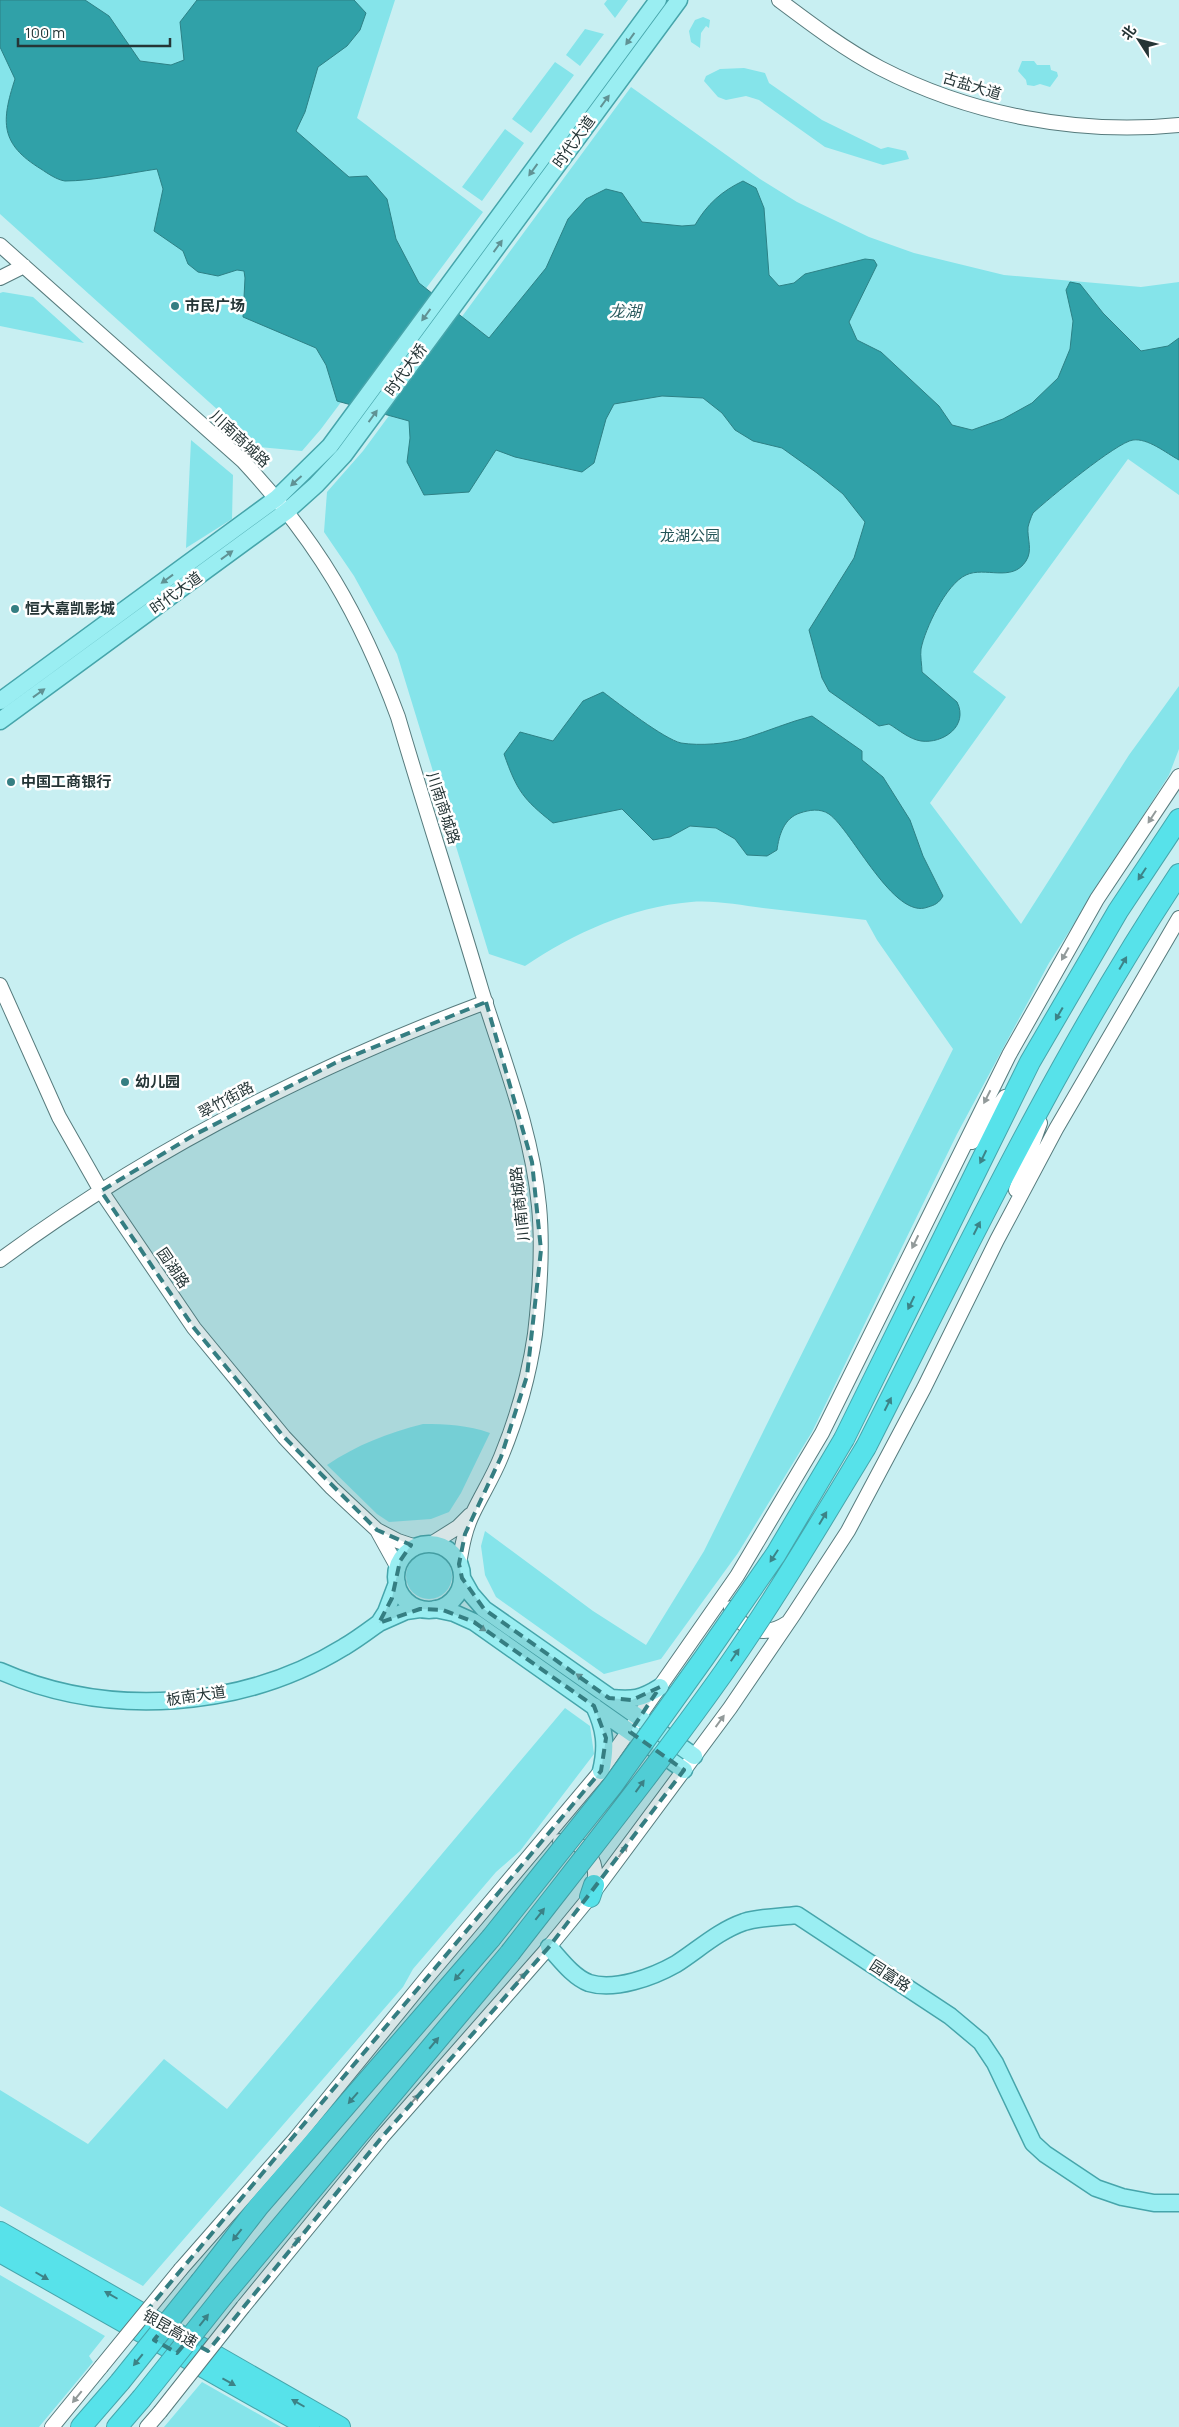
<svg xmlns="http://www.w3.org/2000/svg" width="1179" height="2427" viewBox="0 0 1179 2427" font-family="Manrope,'Noto Sans SC',sans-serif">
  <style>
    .green { fill: #85e4ea }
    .water { fill: #30a1a8; stroke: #2d8186 }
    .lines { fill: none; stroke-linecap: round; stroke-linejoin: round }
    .minor-casing { stroke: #577b7d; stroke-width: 16 }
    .major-casing { stroke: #46a5ab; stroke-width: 19 }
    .highway-casing { stroke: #46a5ab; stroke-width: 22 }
    .minor { stroke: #fff; stroke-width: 14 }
    .major { stroke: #9aeef2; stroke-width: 16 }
    .highway { stroke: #57e2ea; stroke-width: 20 }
    .minor-bridge-casing { stroke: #577b7d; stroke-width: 16; stroke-linecap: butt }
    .highway-bridge-casing { stroke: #46a5ab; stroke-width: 22; stroke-linecap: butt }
    .minor-bridge { stroke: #fff; stroke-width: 14 }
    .highway-bridge { stroke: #57e2ea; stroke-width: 20 }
    .oneway { fill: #609294 }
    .oneway2 { fill: #929a9a }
    .oneway3 { fill: #3c8387 }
    .marked { fill: #357e82; fill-opacity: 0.2; stroke: #357e82; stroke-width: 4; stroke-dasharray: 10 6; stroke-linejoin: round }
    .poi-dot { fill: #357e82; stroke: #fff; stroke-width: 2 }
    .labels { text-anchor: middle; stroke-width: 5; stroke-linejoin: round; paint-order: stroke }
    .street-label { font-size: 15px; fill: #253536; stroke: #fff }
    .poi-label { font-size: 15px; font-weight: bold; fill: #253536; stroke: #fff; text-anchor: start }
    .park-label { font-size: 15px; fill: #245356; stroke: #fff }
    .water-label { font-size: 16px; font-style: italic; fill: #2c5b5e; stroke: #fff }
  </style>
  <rect width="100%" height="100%" fill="#c8eff2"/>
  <path class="green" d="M0,0H395L357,118L483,212L321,429L302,451L259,447L0,214Z
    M607,0H628L615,18L604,4Z
    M703,17L710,20L709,28L706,26L701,33L700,48L691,42L689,31L695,20Z
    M585,29L604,34L580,66L566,55Z
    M1022,61H1034L1037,65H1050L1051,70L1057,72L1058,76L1050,87L1040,84L1034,86L1027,85L1026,80L1018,71Z
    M555,62L574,75L531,133L512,119Z
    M744,68L765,73L769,83L822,120L881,149L888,147L906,151L909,159L883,165L825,147L759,100L746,96L726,100L718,97L704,81L706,76L720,69Z
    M631,87L760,179L797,202L869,237L914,253L1004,275L1141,287L1179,282V495L1128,459L973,672L1006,697L930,803L1021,924L1129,755L1179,686V749L1169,775L1049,963L957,1134L812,1432L738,1553L661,1659L604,1674L496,1597L485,1575L481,1546L485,1531L593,1611L646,1645L704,1551L953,1049L877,940L866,920C832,916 798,912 763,908C740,905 714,900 691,902C631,907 574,933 525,966L489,954L397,654L354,576L324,532L327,492L363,451Z
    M505,129L524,143L482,201L462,187Z
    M3,292L33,297L84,343L0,326V293Z
    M191,440L233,475L232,519L186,548Z
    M423,1424C446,1424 468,1425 490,1433L461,1493L449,1512L431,1519L389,1522L377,1514L327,1465C357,1445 387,1433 423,1424Z
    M406 1576a23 23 0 1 1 46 0a23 23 0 1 1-46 0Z
    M565,1708L590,1726L594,1754L520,1851L496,1872L413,1969L403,1987L143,2286L0,2206V2090L88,2144L164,2059L227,2109Z
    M0,2275L105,2336L89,2356L93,2362L39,2427H0Z
    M202,2382L281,2427H164Z"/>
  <path class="water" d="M0,0H85L109,16L140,61L171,65L184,60L180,22L197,0H354L366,13L360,30L347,46L318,67L305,112L296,131L349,177L367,176L387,199L396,239L419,283L489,338L546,268L568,219L586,199L606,189L622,193L642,222L682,226L695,225C707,204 722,191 743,181L756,188L764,208L769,275L779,286L794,283L805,274L865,259L874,260L877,265L849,322L857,340L881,352L939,406L952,425L972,430L1003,419L1032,403L1058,378L1070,349L1073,321L1066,290L1070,282L1080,284L1103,313L1141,351L1168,346L1179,338V460C1166,453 1148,438 1133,440C1117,442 1048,499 1033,513C1031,517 1029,523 1028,527C1027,539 1033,550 1026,561C1012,583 985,566 966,575C946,584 925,629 921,649C920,656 922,665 922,672L957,702C969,726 943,744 921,741C909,739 899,730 889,724L879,726L829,691L822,678L809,630L854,558L865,522L843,494L817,473L782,448L753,441L735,430L722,413L703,398L662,396L614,404L606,419L594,463L582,472L515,457L496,450L469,492L424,495L407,462L410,438L409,421L337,401L326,365L316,348L243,317L245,278L244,271L237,270L218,276L198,272L188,264L183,251L154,231L163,189L157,169C130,173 92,181 65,181C57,180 47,173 41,169C0,144 1,122 15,79L0,47Z
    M603,692C619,704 664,739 681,743C700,746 727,744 746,738C768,731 789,722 812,716L862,751V760L883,777L910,820L923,856L943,896C939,903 935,905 928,907C894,921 852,830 829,814C820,808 809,810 800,813C784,818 779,835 777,850L767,856L747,855L735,839L716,828L690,826L670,837L653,840L622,809L553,823C523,799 517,791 504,754L520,732L553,741L583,701Z"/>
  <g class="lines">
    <defs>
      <path id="minor" d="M779,0C811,24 844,49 880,68C971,115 1077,135 1179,125
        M0,245L243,461C318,542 360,614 398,717C425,809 455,900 482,992C504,1062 532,1132 539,1206C543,1248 540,1291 535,1334C529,1376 517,1418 501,1457C493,1477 482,1494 473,1513C465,1529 462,1546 459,1564
        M0,278L24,266
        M0,985L59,1117L101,1191L194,1328L284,1437L332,1488L377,1530
        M972,1142L1005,1097
        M1016,1190L1040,1123
        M0,1260C149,1150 312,1067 486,1002
        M431,1544L458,1527L470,1515
        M398,1568L377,1530L398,1541L416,1547
        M731,1608C742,1631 765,1638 787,1623
        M560,1841C586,1841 599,1861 594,1885
        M181,2269L296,2138L429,1975L601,1771L737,1576L822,1433L1009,1055L1097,899L1179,776
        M243,2307L382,2137L549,1947L590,1897L730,1708L794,1614L848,1531L924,1388L997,1240L1056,1129L1179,918
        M52,2427L101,2367
        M147,2427L160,2412"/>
      <path id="major" d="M0,701L277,498L330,446L658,0
        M0,721L287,511L316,485L344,455L679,0
        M396 1577a33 33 0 1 1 66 0a33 33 0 1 1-66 0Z
        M462,1578L471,1594L484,1609L694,1756
        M397,1583L386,1612L379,1623L406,1611L420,1609
        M435,1609L454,1613L474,1622L684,1770
        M0,1671C109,1719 243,1709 344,1647C356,1640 368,1631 379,1623
        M611,1698C633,1700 641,1699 660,1687
        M594,1706C605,1729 607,1746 601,1771
        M549,1947C560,1959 573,1977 589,1983C615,1991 653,1977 676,1964C698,1950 718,1931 744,1922C760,1917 780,1917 797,1915L950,2016L981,2042L995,2063L1033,2143L1045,2154L1096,2188L1122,2197L1154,2203H1179"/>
      <path id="highway" d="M844,1439L1030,1062L1118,911L1179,819
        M866,1447C964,1254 1058,1056 1179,874
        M590,1897L594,1885
        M0,2232L340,2427
        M0,2252L309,2427
        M201,2281L259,2206L491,1938
        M223,2296L510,1953
        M81,2427L120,2382
        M117,2427L141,2399"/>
    </defs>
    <use href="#minor" class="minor-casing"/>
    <use href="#major" class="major-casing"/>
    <use href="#highway" class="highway-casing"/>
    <use href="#minor" class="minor"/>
    <use href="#major" class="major"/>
    <use href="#highway" class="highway"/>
    <defs>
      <path id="minor-bridge" d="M101,2367L181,2269
        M160,2412L243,2307"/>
      <path id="highway-bridge" d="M491,1938L613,1785L704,1658L776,1554L844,1439
        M510,1953C582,1860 656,1768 724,1672C775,1599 820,1523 866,1447
        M120,2382L201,2281
        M141,2399L223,2296"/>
    </defs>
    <use href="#minor-bridge" class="minor-bridge-casing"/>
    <use href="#highway-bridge" class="highway-bridge-casing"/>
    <use href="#minor-bridge" class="minor-bridge"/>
    <use href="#highway-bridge" class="highway-bridge"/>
  </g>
  <defs><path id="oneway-solid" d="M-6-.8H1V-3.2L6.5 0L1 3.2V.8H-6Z" transform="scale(1.25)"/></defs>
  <g class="oneway">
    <use href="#oneway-solid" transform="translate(630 39) rotate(126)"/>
    <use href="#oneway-solid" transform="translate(605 101) rotate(-54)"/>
    <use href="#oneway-solid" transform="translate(533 170) rotate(126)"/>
    <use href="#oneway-solid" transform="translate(498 246) rotate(-54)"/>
    <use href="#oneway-solid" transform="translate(426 315) rotate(126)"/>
    <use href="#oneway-solid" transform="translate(373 416) rotate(-54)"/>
    <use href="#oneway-solid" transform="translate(296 481) rotate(138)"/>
    <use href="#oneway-solid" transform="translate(227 555) rotate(-36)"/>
    <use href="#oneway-solid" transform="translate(167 579) rotate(144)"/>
    <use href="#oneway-solid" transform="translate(39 693) rotate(-36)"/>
    <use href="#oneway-solid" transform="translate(480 1627) rotate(34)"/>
    <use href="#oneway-solid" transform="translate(582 1678) rotate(-145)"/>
  </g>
  <g class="oneway2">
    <use href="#oneway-solid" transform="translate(1152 817) rotate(123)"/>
    <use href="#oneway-solid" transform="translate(1065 954) rotate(119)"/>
    <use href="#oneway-solid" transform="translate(987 1097) rotate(117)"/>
    <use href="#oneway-solid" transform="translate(915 1242) rotate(116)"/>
    <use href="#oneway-solid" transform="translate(720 1721) rotate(-54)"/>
    <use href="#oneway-solid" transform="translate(623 1851) rotate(-54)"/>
    <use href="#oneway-solid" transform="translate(521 1978) rotate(-48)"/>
    <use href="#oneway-solid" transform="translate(414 2100) rotate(-49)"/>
    <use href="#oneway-solid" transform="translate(296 2242) rotate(-51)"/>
    <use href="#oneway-solid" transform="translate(77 2397) rotate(129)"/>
  </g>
  <g class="oneway3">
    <use href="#oneway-solid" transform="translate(1142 874) rotate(123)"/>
    <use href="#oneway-solid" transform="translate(1123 963) rotate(-60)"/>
    <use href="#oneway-solid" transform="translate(1059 1014) rotate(120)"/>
    <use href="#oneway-solid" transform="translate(983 1157) rotate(116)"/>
    <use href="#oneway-solid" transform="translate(977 1228) rotate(-63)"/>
    <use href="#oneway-solid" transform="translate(911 1303) rotate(116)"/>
    <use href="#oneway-solid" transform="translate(888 1404) rotate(-63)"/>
    <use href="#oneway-solid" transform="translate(823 1518) rotate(-59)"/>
    <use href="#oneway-solid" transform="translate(774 1556) rotate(123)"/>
    <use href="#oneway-solid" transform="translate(735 1655) rotate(-56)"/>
    <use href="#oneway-solid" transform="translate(640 1786) rotate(-54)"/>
    <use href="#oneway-solid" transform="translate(540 1914) rotate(-52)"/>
    <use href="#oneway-solid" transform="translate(459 1975) rotate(131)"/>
    <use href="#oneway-solid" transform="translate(434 2043) rotate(-50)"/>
    <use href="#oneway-solid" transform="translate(353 2098) rotate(131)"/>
    <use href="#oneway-solid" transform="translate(237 2235) rotate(128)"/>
    <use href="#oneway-solid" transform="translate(42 2276) rotate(30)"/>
    <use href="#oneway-solid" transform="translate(111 2295) rotate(-150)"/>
    <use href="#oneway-solid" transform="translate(204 2320) rotate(-52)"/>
    <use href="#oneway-solid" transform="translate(138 2360) rotate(129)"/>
    <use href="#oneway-solid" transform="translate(229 2382) rotate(29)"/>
    <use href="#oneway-solid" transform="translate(298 2403) rotate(-150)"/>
  </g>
  <path class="marked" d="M486,1002L532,1162L541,1250L527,1376L501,1457L465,1534L459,1564L462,1578L484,1609L609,1698L632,1700L660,1687L630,1732L684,1770L549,1947L382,2137L208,2351L188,2340L177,2353L154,2340L165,2326L144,2314L601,1771L606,1738L594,1706L474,1622L443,1610L420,1609L379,1623L392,1598L400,1561L411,1545L377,1530L284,1437L194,1328L101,1191L194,1135L335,1063Z"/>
  <g class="poi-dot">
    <circle cx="175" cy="306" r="5"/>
    <circle cx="15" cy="609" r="5"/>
    <circle cx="11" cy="782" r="5"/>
    <circle cx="125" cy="1082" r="5"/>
  </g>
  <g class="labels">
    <g class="street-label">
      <text transform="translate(972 86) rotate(17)" y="5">古盐大道</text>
      <text transform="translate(574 142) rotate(-54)" y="5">时代大道</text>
      <text transform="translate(406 370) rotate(-54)" y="5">时代大桥</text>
      <text transform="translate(240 439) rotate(43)" y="5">川南商城路</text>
      <text transform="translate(176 593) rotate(-36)" y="5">时代大道</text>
      <text transform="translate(443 808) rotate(72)" y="5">川南商城路</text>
      <text transform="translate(226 1100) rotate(-28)" y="5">翠竹街路</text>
      <text transform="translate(520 1204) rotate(-96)" y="5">川南商城路</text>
      <text transform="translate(173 1268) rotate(56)" y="5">园湖路</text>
      <text transform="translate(196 1696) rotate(-8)" y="5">板南大道</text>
      <text transform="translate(890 1976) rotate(33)" y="5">园富路</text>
      <text transform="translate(170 2329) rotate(30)" y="5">银昆高速</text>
    </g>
    <g class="poi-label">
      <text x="185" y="311">市民广场</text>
      <text x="25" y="614">恒大嘉凯影城</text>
      <text x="21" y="787">中国工商银行</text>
      <text x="135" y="1087">幼儿园</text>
    </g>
    <g class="park-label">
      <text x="690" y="541">龙湖公园</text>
    </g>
    <g class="water-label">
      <text x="625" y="317">龙湖</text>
    </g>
  </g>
  <g transform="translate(1139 40) rotate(306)" stroke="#ffffff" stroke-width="4" paint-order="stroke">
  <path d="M0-4L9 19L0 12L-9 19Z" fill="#253536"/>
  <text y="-8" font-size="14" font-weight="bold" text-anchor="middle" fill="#253536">北</text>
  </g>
  <path d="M18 38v8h152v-8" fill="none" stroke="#253536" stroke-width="2.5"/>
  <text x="25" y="38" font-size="15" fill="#253536" stroke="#ffffff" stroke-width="4" paint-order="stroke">100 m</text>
</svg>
